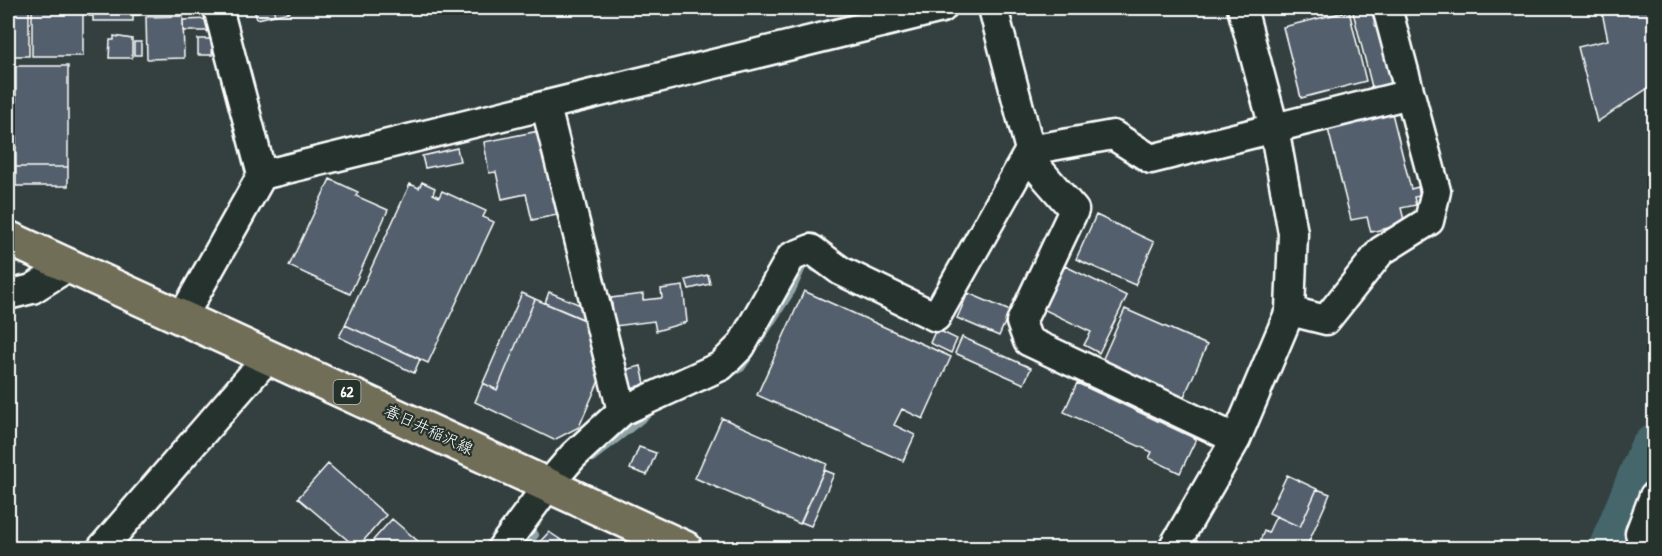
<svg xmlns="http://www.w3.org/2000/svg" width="1662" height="556" viewBox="0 0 1662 556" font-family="'Patrick Hand','Klee One',sans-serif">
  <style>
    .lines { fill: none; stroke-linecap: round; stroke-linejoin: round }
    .stream { stroke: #8fa3a6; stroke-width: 8 }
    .river { stroke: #45666b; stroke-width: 50 }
    .building { fill: #535f6c; stroke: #fff; stroke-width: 1.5 }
    .minor-casing { stroke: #fff; stroke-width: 33 }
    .primary-casing { stroke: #fff; stroke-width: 38 }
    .minor { stroke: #26332d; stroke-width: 28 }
    .primary { stroke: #716e59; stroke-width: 33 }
    .labels { text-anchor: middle; stroke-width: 4.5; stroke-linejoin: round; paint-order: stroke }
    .shield { fill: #26332d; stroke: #bec2c0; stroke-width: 1.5 }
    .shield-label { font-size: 15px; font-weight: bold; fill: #fff }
    .street-label { font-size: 16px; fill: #fff; stroke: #26332d }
  </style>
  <rect width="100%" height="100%" fill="#344040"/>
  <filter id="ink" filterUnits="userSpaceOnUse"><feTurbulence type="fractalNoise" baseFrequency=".0167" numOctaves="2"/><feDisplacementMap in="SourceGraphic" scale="12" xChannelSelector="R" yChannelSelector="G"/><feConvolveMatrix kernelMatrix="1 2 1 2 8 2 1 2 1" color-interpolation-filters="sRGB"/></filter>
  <g filter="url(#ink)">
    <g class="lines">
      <path class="stream" d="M759,341L792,290L804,263L822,272
        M727,375L741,368L750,355
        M592,458L648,414
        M523,548L535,535"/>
      <path class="river" d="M1614,548L1654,450"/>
    </g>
    <path class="building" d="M8,8H29V56H8Z
      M32,8H83V56H32Z
      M89,8H139V15H133V21H93V16H89Z
      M273,8L275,15L257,19L254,10Z
      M273,8H289L290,12L275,15Z
      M1352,8H1375L1395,85L1373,91Z
      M1601,8H1654V84L1597,122L1578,47L1608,40Z
      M1349,11L1366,81L1301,98L1283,27Z
      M183,16L184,58L147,59L146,17Z
      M210,19V31H183V20Z
      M114,36L132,39V58H109L110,40H114Z
      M198,39H213L212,55H198Z
      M134,42H141V55H134Z
      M16,66H68V167H16Z
      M1392,113L1411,189L1418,187L1420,196L1414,197L1416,205L1401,208L1405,224L1371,232L1367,217L1351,220L1328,129Z
      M539,131L557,215L532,220L526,194L502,199L496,172L489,173L484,142Z
      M457,148L460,161L425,168L422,156Z
      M16,167H68V186H16Z
      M330,179L358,192L356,196L388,210L350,294L289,266Z
      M422,182L435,188L433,194L439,197L442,191L486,211L483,217L494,222L428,363L345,325L410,184L419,188Z
      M1096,215L1154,242L1135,285L1076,259Z
      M1065,266L1127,296L1099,353L1084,345L1091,332L1043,309Z
      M708,275L710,284L689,289L686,280Z
      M683,286L687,322L656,331L654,321L615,326L611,298L643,294V300L662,298L661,289Z
      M804,291L951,357L923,419L902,409L894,425L915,435L903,461L757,395Z
      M549,292L583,306L585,314L583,319L545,303Z
      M522,293L535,299L497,390L483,383Z
      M968,293L1010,311L999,336L957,318Z
      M535,299L587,321L600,378L579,427L554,440L475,402L483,383L497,390Z
      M1125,309L1207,345L1183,399L1101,363Z
      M345,325L420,359L414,373L339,337Z
      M936,329L957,339L951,353L930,343Z
      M962,337L1031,368L1024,384L955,353Z
      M641,366L646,388L640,390L639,386L625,389L620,371Z
      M1077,383L1196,439L1180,473L1149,458L1152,452L1064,412Z
      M722,418L827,464L800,524L695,478Z
      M639,447L656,453L647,475L630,469Z
      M328,464L386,515L357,548L298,498Z
      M824,470L834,474L811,526L801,522Z
      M1287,475L1317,489L1300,527L1269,513Z
      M1317,489L1330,494L1306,548H1257L1264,531L1268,533L1276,516L1300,527Z
      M392,519L426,548H366Z
      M549,532L567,544L565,547L567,548H534Z"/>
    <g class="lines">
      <defs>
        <path id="minor" d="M218,8L262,175
          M546,107L622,411
          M1030,150L1113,135L1151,159L1410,94
          M1027,156L1074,210L1021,322L1028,341L1236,439
          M8,295L32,289L69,266
          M1290,311L1326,320L1381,251L1429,221L1436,191L1387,8
          M183,316L262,175L942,8
          M1654,496L1640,533L1654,539
          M102,548L269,356
          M502,548L549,484L573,456L622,411L721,366L741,346L791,257L811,249L841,271L936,317L1030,150L993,8
          M1173,548L1236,439L1290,311L1293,233L1274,128L1242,8"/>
        <path id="primary" d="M8,238L685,548"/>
      </defs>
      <use href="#minor" class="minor-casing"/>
      <use href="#primary" class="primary-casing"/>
      <use href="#minor" class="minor"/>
      <use href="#primary" class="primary"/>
    </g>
  </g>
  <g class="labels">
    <rect class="shield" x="333.5" y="380" width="27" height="24" rx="4.5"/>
    <g class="shield-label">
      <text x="347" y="397">62</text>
    </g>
    <g class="street-label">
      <text transform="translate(429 429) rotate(25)" y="6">春日井稲沢線</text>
    </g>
  </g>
  <rect width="1662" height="556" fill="none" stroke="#26332d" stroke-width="30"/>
  <rect x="15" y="15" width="1632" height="526" fill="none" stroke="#fff" stroke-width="2" filter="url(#ink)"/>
</svg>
